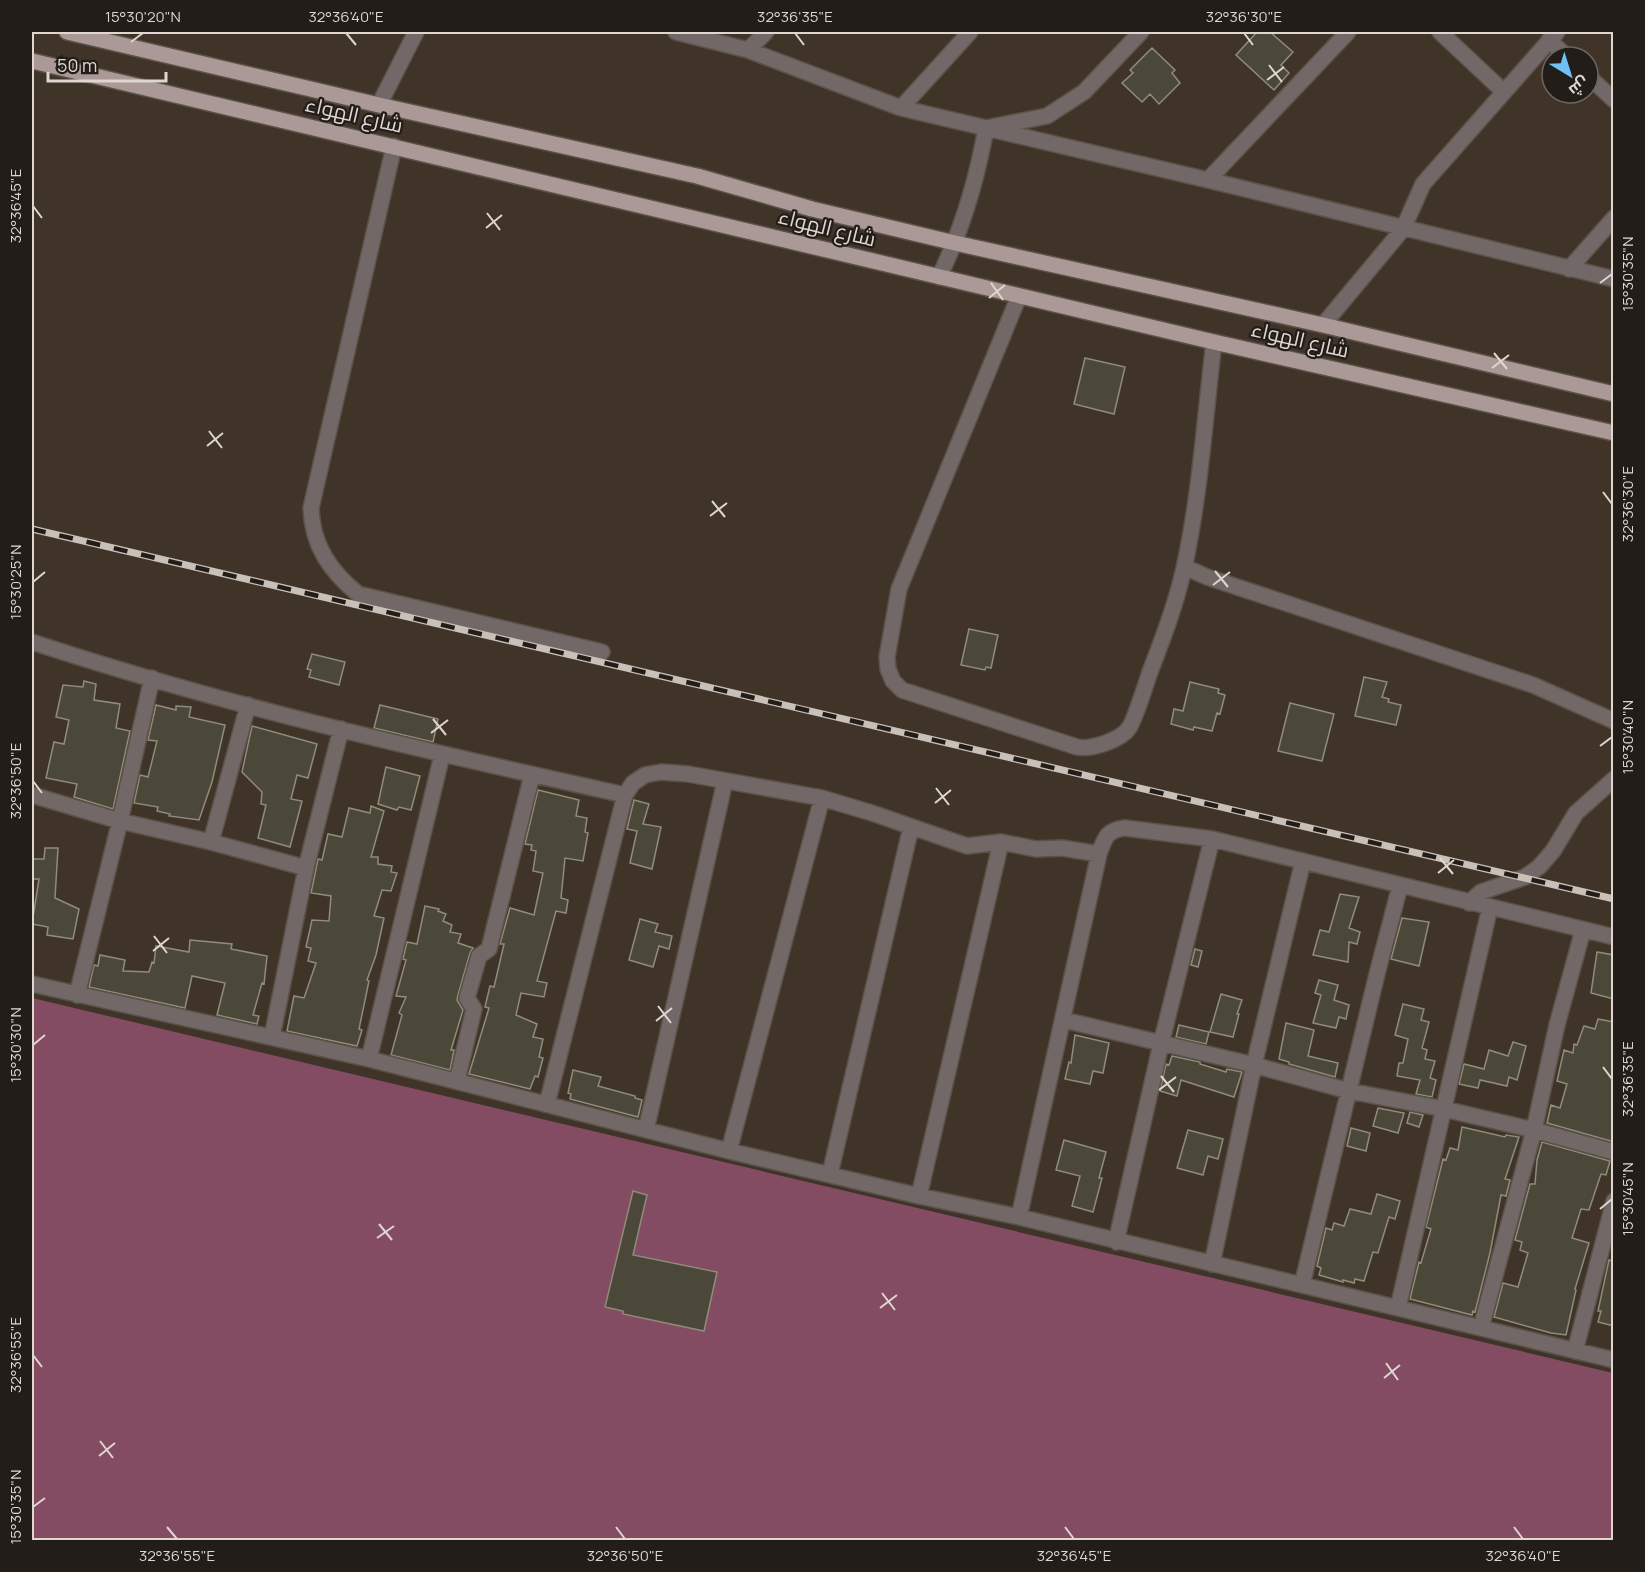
<svg xmlns="http://www.w3.org/2000/svg" width="1645" height="1572" viewBox="0 0 1645 1572" font-family="Manrope,Cairo,sans-serif">
  <style>
    .green { fill: #834c62 }
    .building { fill: #4b4839; stroke: #8f8c7b; stroke-width: 1.5 }
    .lines { fill: none; stroke-linecap: round; stroke-linejoin: round }
    .minor-casing { stroke: #5c5147; stroke-width: 18 }
    .primary-casing { stroke: #5c5147; stroke-width: 18 }
    .minor { stroke: #716867; stroke-width: 15 }
    .primary { stroke: #aa9996; stroke-width: 15 }
    .rail-casing { stroke: #c9c0b8; stroke-width: 7 }
    .rail { stroke: #221d18; stroke-width: 4.5; stroke-dasharray: 14; stroke-linecap: butt }
    .ticks { fill: none; stroke: #ded6cf; stroke-width: 2 }
    .labels { text-anchor: middle; stroke-width: 4.5; stroke-linejoin: round; paint-order: stroke }
    .street-label { font-size: 21px; fill: #ded6cf; stroke: #221d18 }
    .neatline { fill: none; stroke: #ded6cf; stroke-width: 2 }
    .ticks-label { font-size: 15px; text-anchor: middle; fill: #ded6cf }
  </style>
  <rect width="100%" height="100%" fill="#403429"/>
  <path class="green" d="M32,998L1613,1373V1540H32Z"/>
  <path class="building" d="M1257,32H1270L1293,52L1281,65L1289,73L1274,90L1236,55Z
    M1152,48L1175,70L1172,73L1180,83L1159,104L1150,94L1142,102L1122,83L1133,73L1130,70Z
    M1085,358L1125,367L1114,414L1074,404Z
    M969,629L998,635L991,668L986,667L985,670L961,665Z
    M312,654L345,662L339,685L309,677L311,670L307,669Z
    M1364,677L1387,682L1382,697L1389,699L1388,702L1401,705L1396,725L1355,716Z
    M84,681L96,684L94,700L120,704L116,728L130,731L113,809L74,797L77,784L46,778L54,742L64,744L69,720L56,717L63,685L83,687Z
    M1190,682L1219,689L1218,693L1225,695L1220,714L1217,713L1212,731L1194,727L1193,730L1171,724L1174,709L1183,711Z
    M1290,703L1334,714L1322,761L1278,751Z
    M156,705L176,710V706L191,707L189,717L225,725L212,782L199,820L169,816L170,814L157,811L158,807L134,803L140,775L148,777L157,741L148,740Z
    M380,705L438,719L433,742L374,728Z
    M252,726L317,744L308,778L297,775L291,799L302,801L290,847L258,838L266,805L261,804L262,792L242,772Z
    M386,767L420,776L411,810L399,807L397,810L378,804Z
    M538,790L579,800L576,816L587,818L585,832L588,833L583,861L565,858L561,898L568,900L566,913L556,911L537,981L547,983L544,997L521,993L516,1015L537,1024L533,1037L543,1039L539,1057L543,1058L538,1077L535,1076L530,1089L469,1074L489,1008L485,1007L490,986L494,987L504,944H500L510,908L534,915L543,873L533,871L536,851L531,850L532,845L525,844Z
    M634,800L649,804L643,824L661,827L652,869L630,863L637,831L627,829Z
    M371,806L384,811L371,857H378V864L392,866L391,872L397,873L391,891L382,890L374,916L384,918L376,955L367,980L369,981L359,1029L362,1030L357,1046L287,1031L294,996L304,998L316,963L308,961L311,948L306,947L312,920L329,921L331,896L311,893L318,859L322,860L328,834L342,837L349,808L370,813Z
    M45,848H58L55,898L79,909L73,939L47,935L48,927L32,924L39,879H32V859H44Z
    M1340,894L1359,897L1349,928L1360,932L1357,944L1349,942L1348,962L1313,955L1320,930L1329,932Z
    M425,906L439,909L438,911L446,914L443,921L452,925L450,932L461,934L458,943L473,948L470,953L458,995L457,1000L463,1010L451,1050H454L450,1070L391,1055L402,1015L399,1013L406,997L396,996L406,960L403,959L407,942L417,944Z
    M1402,918L1429,922L1419,966L1391,959Z
    M640,919L658,924L655,932L672,936L669,949L659,946L653,967L629,960Z
    M190,940L232,944L231,949L267,956L264,984L262,983L253,1015L259,1016L257,1024L217,1015L225,983L192,976L185,1008L89,987L94,965L98,966L100,955L125,960L123,971L149,972L152,962L154,963L156,946L189,952Z
    M1195,949L1202,951L1198,967L1191,965Z
    M1597,952L1614,955V999L1591,993Z
    M1319,980L1338,985L1334,1000L1349,1005L1346,1019L1339,1017L1336,1028L1313,1023L1321,995L1315,993Z
    M1221,994L1242,1000L1237,1014H1239L1233,1037L1210,1032Z
    M1403,1004L1424,1009L1421,1020L1429,1022L1422,1048L1427,1050L1425,1059L1435,1061L1430,1078L1436,1080L1432,1097L1416,1094L1420,1080L1397,1076L1399,1063H1403L1408,1039L1395,1035Z
    M1598,1019L1614,1022V1142L1547,1123L1551,1105L1560,1108L1567,1084L1557,1081L1564,1050L1573,1053L1574,1044L1577,1045L1584,1026L1595,1029Z
    M1286,1023L1314,1030L1308,1056L1338,1063L1335,1077L1289,1064V1062L1279,1059Z
    M1179,1025L1209,1032L1206,1044L1176,1037Z
    M1075,1035L1109,1043L1103,1073L1093,1071L1090,1084L1065,1079L1069,1062L1071,1063Z
    M1513,1042L1526,1046L1517,1080L1509,1077L1507,1086L1480,1080L1478,1088L1459,1084L1464,1064L1484,1069L1489,1050L1508,1056Z
    M1172,1056L1200,1062V1064L1226,1072L1227,1069L1242,1072L1234,1097L1181,1080L1177,1096L1160,1091L1166,1064L1169,1065Z
    M573,1070L601,1077L598,1086L635,1096V1098L642,1100L638,1117L570,1099L571,1094L568,1093Z
    M1378,1108L1404,1113L1398,1133L1373,1126Z
    M1410,1112L1423,1115L1419,1127L1407,1123Z
    M1462,1127L1505,1137L1506,1135L1519,1137L1505,1179L1510,1180L1506,1196L1501,1195L1490,1253L1475,1312L1473,1311L1472,1315L1410,1299L1419,1262L1421,1263L1431,1229L1426,1227L1443,1159L1446,1160L1450,1148L1458,1150Z
    M1351,1128L1370,1133L1366,1151L1347,1146Z
    M1188,1130L1223,1139L1218,1159L1208,1156L1203,1175L1177,1168Z
    M1064,1140L1106,1152L1099,1178H1102L1093,1212L1072,1206L1080,1176L1056,1170Z
    M1542,1142L1610,1161L1606,1175L1601,1174L1589,1210L1581,1209L1572,1238L1589,1243L1575,1289L1576,1290L1566,1335L1551,1333L1494,1317L1503,1283L1518,1287L1528,1253L1520,1250L1522,1242L1515,1240L1530,1184H1535L1537,1160Z
    M633,1191L647,1195L633,1255L717,1272L704,1331L623,1314V1311L605,1307Z
    M1377,1194L1400,1201L1395,1219L1389,1217L1378,1253L1373,1252L1364,1281L1355,1279L1354,1283L1343,1280V1282L1319,1275L1321,1268L1317,1266L1326,1228L1332,1230L1334,1223L1344,1226L1350,1209L1371,1214Z
    M1609,1260L1614,1261V1326L1598,1322L1601,1311H1598Z"/>
  <g class="lines">
    <defs>
      <path id="minor" d="M676,32L748,50L901,108L1208,180L1614,279
        M1440,32L1504,92
        M1549,40L1567,57
        M748,50L766,32
        M1588,76L1614,100
        M379,105L416,32
        M901,108L970,32
        M394,146L311,508C312,545 330,571 358,594L602,652
        M1208,180L1348,32
        M1569,269L1614,218
        M939,277C962,230 977,179 986,128L1047,116L1084,92L1141,32
        M1019,296L899,589L887,657L888,669L893,681L902,690L1077,747C1091,750 1121,740 1129,728C1136,717 1145,686 1150,672C1163,638 1176,604 1184,568C1200,496 1205,416 1214,342
        M1323,325L1403,229L1423,184L1557,32
        M1185,567L1207,577L1533,685L1614,721
        M32,642C226,706 425,751 625,795
        M32,795L120,821L211,842L306,868
        M211,842L248,705
        M1469,903L1481,892L1525,877L1539,867L1553,851L1576,813L1614,779
        M32,984L369,1059L729,1151L919,1196L1019,1217L1614,1360
        M77,995L120,821L152,678
        M1064,1020L1254,1065L1349,1091L1444,1109L1534,1130L1614,1152
        M272,1037L306,868L341,729
        M369,1059L442,755
        M457,1081L474,1009L467,998L479,956L489,949L532,775
        M547,1104L625,795L633,783L645,775L661,772L688,774L822,798L872,813L967,846L1001,842L1036,849L1062,848L1099,854
        M646,1130L725,781
        M729,1151L822,798
        M830,1174L911,827
        M919,1196L1001,842
        M1019,1217L1099,854C1105,837 1107,830 1125,828L1212,839L1614,937
        M1116,1242L1161,1044L1212,839
        M1212,1264L1254,1065L1303,861
        M1302,1285L1377,974L1400,886
        M1398,1308L1490,907
        M1481,1328L1534,1130L1557,1025L1583,930
        M1575,1351L1614,1201"/>
      <path id="primary" d="M67,32L379,105L697,176L812,209L955,243L1323,325L1614,394
        M32,61L1214,342L1614,433"/>
    </defs>
    <use href="#minor" class="minor-casing"/>
    <use href="#primary" class="primary-casing"/>
    <use href="#minor" class="minor"/>
    <use href="#primary" class="primary"/>
    <defs>
      <path id="rail" d="M32,529L1614,899"/>
    </defs>
    <use href="#rail" class="rail-casing"/>
    <use href="#rail" class="rail"/>
  </g>
  <path class="ticks" d="M346,33L356,45M795,33L804,45M1244,33L1253,45M131,42L143,33M1269,65L1282,82M1267,80L1284,67M33,206L42,218M487,213L500,230M486,228L502,215M991,283L1003,300M1600,283L1612,274M989,298L1005,285M1494,353L1507,369M1492,368L1509,355M209,431L222,448M207,446L223,433M1603,492L1612,504M712,501L725,517M710,516L727,503M1215,571L1228,587M33,582L45,572M1213,585L1230,572M433,719L446,735M431,733L448,720M1600,746L1612,737M33,781L42,793M936,788L949,805M935,803L951,790M1440,858L1453,874M1438,873L1454,860M154,936L167,953M153,951L169,938M658,1006L671,1023M656,1021L672,1008M33,1045L45,1035M1603,1067L1612,1079M1161,1076L1174,1092M1159,1090L1176,1077M1600,1209L1612,1199M379,1224L392,1240M377,1238L394,1226M882,1293L895,1310M880,1308L897,1295M33,1355L42,1367M1386,1363L1398,1380M1384,1378L1400,1365M100,1441L113,1458M99,1456L115,1443M33,1507L45,1498M167,1527L177,1539M616,1527L625,1539M1065,1527L1074,1539M1514,1527L1523,1539"/>
  <g class="labels">
    <g class="street-label">
      <text transform="translate(354 115) rotate(13)" y="7">شارع الهواء</text>
      <text transform="translate(827 228) rotate(14)" y="7">شارع الهواء</text>
      <text transform="translate(1300 340) rotate(13)" y="7">شارع الهواء</text>
    </g>
  </g>
  <rect width="1645" height="1572" fill="none" stroke="#221d18" stroke-width="66"/>
  <g transform="translate(1570 75) rotate(142)"><circle r="28" fill="#221d18" stroke="#6d6761" stroke-width="1.5"/>
  <path d="M0-4.5L10 22L0 15L-10 22Z" fill="#6ec2f3"/>
  <text y="-9" font-size="16" font-weight="bold" text-anchor="middle" fill="#ded6cf">ش</text>
  </g>
  <path d="M48 72v9h118v-9" fill="none" stroke="#ded6cf" stroke-width="3"/>
  <text x="57" y="72" font-size="18" fill="#ded6cf" stroke="#221d18" stroke-width="4.5" paint-order="stroke">50 m</text>
  <rect x="33" y="33" width="1579" height="1506" class="neatline"/>
  <g class="ticks-label">
    <text x="143" y="22">15°30'20"N</text>
    <text x="346" y="22">32°36'40"E</text>
    <text x="795" y="22">32°36'35"E</text>
    <text x="1244" y="22">32°36'30"E</text>
    <text transform="translate(16 206) rotate(-90)" y="5">32°36'45"E</text>
    <text transform="translate(1628 274) rotate(-90)" y="5">15°30'35"N</text>
    <text transform="translate(1628 504) rotate(-90)" y="5">32°36'30"E</text>
    <text transform="translate(16 582) rotate(-90)" y="5">15°30'25"N</text>
    <text transform="translate(1628 737) rotate(-90)" y="5">15°30'40"N</text>
    <text transform="translate(16 781) rotate(-90)" y="5">32°36'50"E</text>
    <text transform="translate(16 1045) rotate(-90)" y="5">15°30'30"N</text>
    <text transform="translate(1628 1079) rotate(-90)" y="5">32°36'35"E</text>
    <text transform="translate(1628 1199) rotate(-90)" y="5">15°30'45"N</text>
    <text transform="translate(16 1355) rotate(-90)" y="5">32°36'55"E</text>
    <text transform="translate(16 1507) rotate(-90)" y="5">15°30'35"N</text>
    <text x="177" y="1561">32°36'55"E</text>
    <text x="625" y="1561">32°36'50"E</text>
    <text x="1074" y="1561">32°36'45"E</text>
    <text x="1523" y="1561">32°36'40"E</text>
  </g>
</svg>
